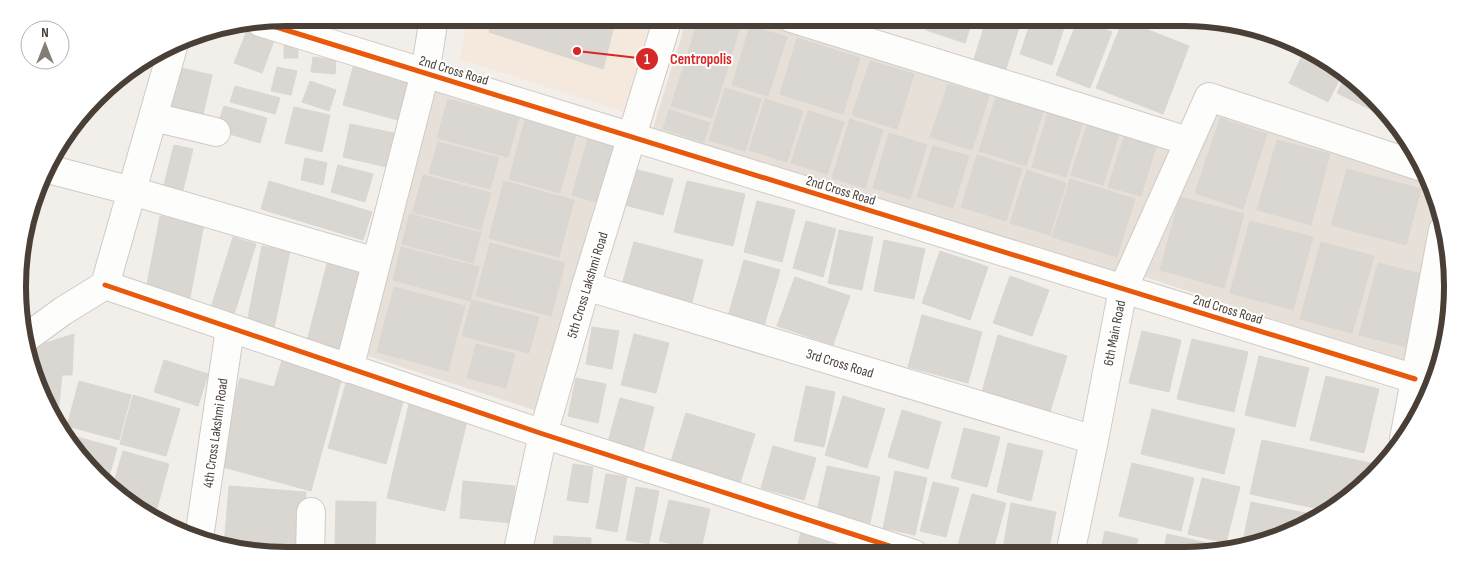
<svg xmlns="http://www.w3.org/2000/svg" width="1470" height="573" viewBox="0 0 1470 573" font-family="'Sofia Sans Condensed',sans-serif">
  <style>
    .residential { fill: #e6e0d8 }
    .commercial { fill: #f5e8dd }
    .building { fill: #dad6d2; stroke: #dad6d1 }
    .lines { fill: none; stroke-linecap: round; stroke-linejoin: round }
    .minor-casing { stroke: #cfcbc7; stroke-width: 30 }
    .minor { stroke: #fdfdfc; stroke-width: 28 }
    .cycleway-casing { stroke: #fff; stroke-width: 8 }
    .cycleway { stroke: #e8590c; stroke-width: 5 }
    .labels { text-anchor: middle; stroke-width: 4; stroke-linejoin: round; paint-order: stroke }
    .street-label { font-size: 14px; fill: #493f36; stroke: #fff }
    .rim { fill: none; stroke: #493f36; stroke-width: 6 }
    .leader { fill: none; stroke: #d62828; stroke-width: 2 }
    .callout-dot { fill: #d62828; stroke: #fff; stroke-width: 2 }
    .mark-label { font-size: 15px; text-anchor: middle; font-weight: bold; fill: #fff }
    .callout-label { font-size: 15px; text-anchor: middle; font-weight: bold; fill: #d62828; stroke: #fff; stroke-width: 4; stroke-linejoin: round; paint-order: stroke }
  </style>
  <rect width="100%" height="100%" fill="#f2efeb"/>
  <path class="residential" d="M687,18H760L1173,145L1118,272L653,128Z
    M431,86L625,147L537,411L362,354Z
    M1212,113L1425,176L1438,215L1410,364L1142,276Z"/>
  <path class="commercial" d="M468,18H651L624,112L460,59Z"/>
  <path class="building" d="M493,18H616L603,69L489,32Z
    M699,18H730L742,21L712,118L671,106Z
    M895,18H930L926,28Z
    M930,18H973L965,43L926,30Z
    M987,18H1022L1006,69L974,59Z
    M1032,18H1067L1052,65L1020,54Z
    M1078,19L1112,32L1090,88L1056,75Z
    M1123,20L1189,46L1163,114L1096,88Z
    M750,26L787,37L768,96L732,85Z
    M248,28L275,38L262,73L234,63Z
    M797,38L860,58L843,114L780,94Z
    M284,45H298V58H284Z
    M1304,52L1344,71L1328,102L1289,83Z
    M313,57L336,60L335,74L311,72Z
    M870,61L914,74L897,129L852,115Z
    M354,64L413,81L401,121L343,105Z
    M177,67L212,75L203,115L168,107Z
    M277,67L297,71L291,95L271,91Z
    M1347,73L1378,108L1376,112L1337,93Z
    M310,81L336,90L329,111L302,102Z
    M948,84L989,96L972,150L930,137Z
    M235,86L280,98L275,114L230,102Z
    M725,88L761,99L745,151L709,140Z
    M996,97L1043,112L1026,166L979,151Z
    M448,99L519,118L508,157L437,138Z
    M765,99L803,111L787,162L749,150Z
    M224,106L267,118L260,143L216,130Z
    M294,107L330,115L322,152L285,143Z
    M669,110L710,123L704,142L663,129Z
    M808,111L844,122L827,174L791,163Z
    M1048,113L1082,124L1066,177L1032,167Z
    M1220,118L1267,134L1243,209L1195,193Z
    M850,119L883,130L865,188L832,178Z
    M525,120L576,134L560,193L509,179Z
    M350,124L399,134L391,168L343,157Z
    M1087,125L1119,134L1103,185L1071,175Z
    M889,133L927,145L910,199L873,188Z
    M1125,134L1157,144L1141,196L1108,187Z
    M588,139L616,147L600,203L572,195Z
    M1277,140L1330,154L1311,225L1257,210Z
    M438,142L499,158L490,189L429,173Z
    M174,145L193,149L183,190L164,185Z
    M933,146L969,156L953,208L917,197Z
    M977,155L1022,169L1006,221L961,207Z
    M305,158L327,163L323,185L301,180Z
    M338,165L373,174L365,202L331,192Z
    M634,169L673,179L663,215L625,205Z
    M1347,169L1421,189L1406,245L1331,225Z
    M1027,170L1066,183L1050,235L1010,223Z
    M423,175L491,193L481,230L413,212Z
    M1070,179L1135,199L1117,257L1052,237Z
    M269,181L372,212L363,240L261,209Z
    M504,181L574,200L559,257L489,238Z
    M687,181L745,194L733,246L674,232Z
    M1180,197L1244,214L1224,288L1160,270Z
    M757,201L795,210L782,262L744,252Z
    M410,214L481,233L473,263L402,244Z
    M160,216L204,224L189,303L145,295Z
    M806,221L836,229L823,277L793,268Z
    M1250,221L1313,237L1293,310L1230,293Z
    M839,230L873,237L862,290L828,283Z
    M233,237L256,244L232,321L209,314Z
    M884,240L925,249L914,299L874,291Z
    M634,242L703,260L691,306L621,288Z
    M1321,242L1374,256L1352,333L1300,319Z
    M490,243L565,263L551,316L476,296Z
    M262,246L290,251L274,328L247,323Z
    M401,247L479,267L470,301L393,280Z
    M940,251L988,267L970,320L922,303Z
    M328,260L364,269L341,354L306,345Z
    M744,260L780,270L764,326L728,316Z
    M1378,263L1430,276L1411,348L1359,335Z
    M1010,276L1049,290L1032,336L993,323Z
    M795,277L850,296L833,345L777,326Z
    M394,287L465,306L448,371L377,352Z
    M472,300L539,317L529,353L462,336Z
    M922,315L982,332L968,383L908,367Z
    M592,327L619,331L612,369L586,364Z
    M1142,331L1181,340L1169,392L1129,383Z
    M74,334L72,375H62L57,423L27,349Z
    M634,334L669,343L656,393L621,385Z
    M998,335L1067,356L1049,415L981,395Z
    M1192,339L1248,352L1234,412L1177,399Z
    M476,344L515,354L506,388L467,378Z
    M1259,356L1309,368L1295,427L1245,415Z
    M283,357L343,374L311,491L216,465L240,378L274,387Z
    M164,360L208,374L198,406L154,392Z
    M1326,376L1379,389L1364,453L1310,440Z
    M576,378L606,384L598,423L568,416Z
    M347,379L405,394L386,464L328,448Z
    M79,381L131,395L119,440L67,426Z
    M806,386L835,392L824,447L794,441Z
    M133,395L180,409L166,456L120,444Z
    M843,396L885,409L867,468L825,455Z
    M620,398L654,407L643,451L608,442Z
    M410,400L469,413L445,511L387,498Z
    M1152,409L1235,429L1224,474L1141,454Z
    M902,410L941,422L928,469L888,457Z
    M686,413L755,434L740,483L671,461Z
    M964,428L1000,437L987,487L951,478Z
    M70,435L117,448L108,480L102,478L68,442Z
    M1262,440L1375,464L1372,476L1361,489L1328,511L1250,494Z
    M1008,443L1043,451L1031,501L997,492Z
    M773,446L816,458L804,500L761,488Z
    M123,451L169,464L156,512L138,507L123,500L112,489Z
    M1132,463L1194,478L1181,531L1119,516Z
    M573,464L593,467L588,503L567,500Z
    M827,466L880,477L870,523L817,511Z
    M895,471L927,478L915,535L883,528Z
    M606,474L627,477L617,532L596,528Z
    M1202,478L1240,487L1226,543L1188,534Z
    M463,481L515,486L512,523L460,518Z
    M933,482L959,488L946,537L920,531Z
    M229,486L306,492L301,555L286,556L224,547Z
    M636,487L659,491L649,544L626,540Z
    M972,494L1006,503L992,554L958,545Z
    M669,500L710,509L701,550L659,541Z
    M336,501L376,502L375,548L335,547Z
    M1251,502L1320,516L1302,528L1242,546Z
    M1011,503L1056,512L1048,554H1002Z
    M801,531L831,536L828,554H796Z
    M1105,531L1138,539L1134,553H1100Z
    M1167,534L1212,544L1209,553H1163Z
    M554,536L591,538L590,555H552Z
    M665,550L684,555H664Z"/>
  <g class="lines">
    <defs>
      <path id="minor" d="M791,18L1188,141
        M260,22L1415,379
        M153,117L216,132
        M48,169L132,191L376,262
        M105,285L543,434L914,554
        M586,286L1094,440
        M23,340L63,311L105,285L173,47
        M349,369L425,73L434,18
        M1404,439L1443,230
        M199,538L230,329
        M1070,554L1094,440L1123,289L1209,97L1422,167
        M310,555L311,512
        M517,555L543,434L586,286L668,18"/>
    </defs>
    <use href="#minor" class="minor-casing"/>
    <use href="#minor" class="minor"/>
    <defs>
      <path id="cycleway" d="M260,22L1415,379
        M105,285L543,434L914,554"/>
    </defs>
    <use href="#cycleway" class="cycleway-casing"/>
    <use href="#cycleway" class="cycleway"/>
  </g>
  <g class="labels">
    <g class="street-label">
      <text transform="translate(454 70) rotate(17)" y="5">2nd Cross Road</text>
      <text transform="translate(841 190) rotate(17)" y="5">2nd Cross Road</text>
      <text transform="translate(587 285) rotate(-73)" y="5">5th Cross Lakshmi Road</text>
      <text transform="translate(1228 309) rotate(17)" y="5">2nd Cross Road</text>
      <text transform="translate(1114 333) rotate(-79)" y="5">6th Main Road</text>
      <text transform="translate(840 363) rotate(17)" y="5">3rd Cross Road</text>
      <text transform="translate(215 433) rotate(-82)" y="5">4th Cross Lakshmi Road</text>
    </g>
  </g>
  <path d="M0 0H1470V573H0ZM286 26H1184A260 260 0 0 1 1444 286V287A260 260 0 0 1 1184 547H286A260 260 0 0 1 26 287V286A260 260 0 0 1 286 26Z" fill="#fff" fill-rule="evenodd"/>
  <path class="rim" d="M286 26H1184A260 260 0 0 1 1444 286V287A260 260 0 0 1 1184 547H286A260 260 0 0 1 26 287V286A260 260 0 0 1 286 26Z"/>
  <path class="leader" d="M577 51L647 59"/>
  <g class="callout-dot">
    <circle cx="577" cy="51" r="5"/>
    <circle cx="647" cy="59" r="12"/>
  </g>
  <g class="mark-label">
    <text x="647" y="64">1</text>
  </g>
  <g class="callout-label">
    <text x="701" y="64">Centropolis</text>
  </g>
  <g transform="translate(45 45)"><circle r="24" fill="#ffffff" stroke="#b6b2af"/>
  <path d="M0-4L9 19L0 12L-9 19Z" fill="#847d75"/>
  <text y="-8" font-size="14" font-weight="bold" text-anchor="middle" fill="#493f36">N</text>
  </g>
</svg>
